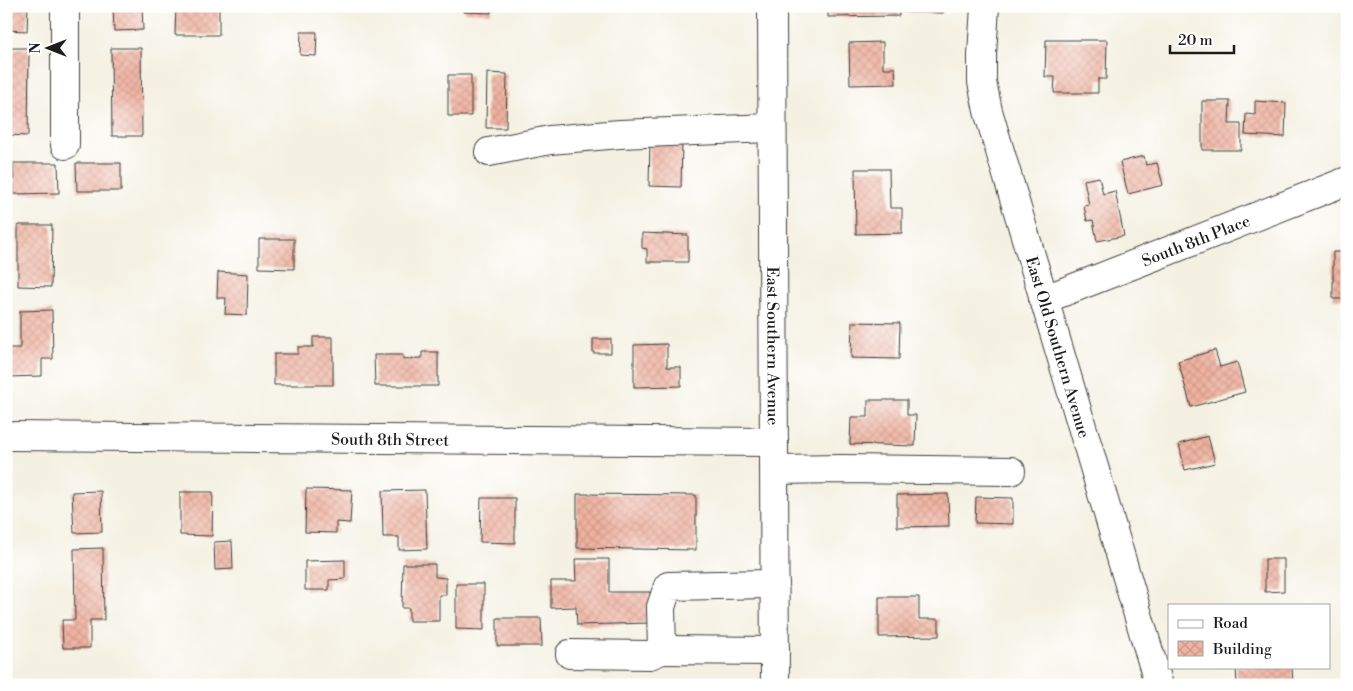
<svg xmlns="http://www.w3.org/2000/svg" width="1353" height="691" viewBox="0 0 1353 691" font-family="'Libre Bodoni',serif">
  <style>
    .building { fill: url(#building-cross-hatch) }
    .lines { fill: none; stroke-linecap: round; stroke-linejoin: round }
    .minor-casing { stroke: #3c3c3a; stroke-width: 30 }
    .major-casing { stroke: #3c3c3a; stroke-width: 30 }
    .minor { stroke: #fff; stroke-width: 28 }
    .major { stroke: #fff; stroke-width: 28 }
    .labels { text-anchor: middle; stroke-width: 5; stroke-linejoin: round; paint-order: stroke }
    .street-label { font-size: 16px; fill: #1c1c1c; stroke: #fff }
  </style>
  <defs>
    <pattern id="building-cross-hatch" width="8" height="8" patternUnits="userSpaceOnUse" patternTransform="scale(1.25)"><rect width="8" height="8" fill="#efb2a0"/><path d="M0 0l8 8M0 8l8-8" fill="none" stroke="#cc9889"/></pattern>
  </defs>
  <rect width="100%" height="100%" fill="#fff"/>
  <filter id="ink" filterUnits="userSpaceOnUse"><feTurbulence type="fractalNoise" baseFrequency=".02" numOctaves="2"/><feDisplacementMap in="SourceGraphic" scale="10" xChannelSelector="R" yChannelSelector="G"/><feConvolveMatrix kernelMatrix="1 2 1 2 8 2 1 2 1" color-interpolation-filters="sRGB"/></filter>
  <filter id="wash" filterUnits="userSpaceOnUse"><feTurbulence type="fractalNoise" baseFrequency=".0096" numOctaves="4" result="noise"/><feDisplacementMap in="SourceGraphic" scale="20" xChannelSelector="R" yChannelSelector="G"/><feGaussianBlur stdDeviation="1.12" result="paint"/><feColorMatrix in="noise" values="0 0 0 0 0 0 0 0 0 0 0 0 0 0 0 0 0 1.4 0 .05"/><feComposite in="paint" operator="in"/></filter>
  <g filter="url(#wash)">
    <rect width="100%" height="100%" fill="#f4f1e2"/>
    <g id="blocks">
      <path class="building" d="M6,6H28L27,31L6,30Z
        M113,6H142L143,30L114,31Z
        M176,6H219V35H175Z
        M464,6H491V13L464,12Z
        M828,6H899V16L828,17Z
        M903,6H943V13L903,12Z
        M301,32H317L316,56L300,55Z
        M1046,40H1107L1106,79H1098V93H1054L1055,77H1045Z
        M883,42V68H895L896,84L850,85L849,43Z
        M6,48H29L28,136L6,135Z
        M111,48H141L142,136H112Z
        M487,73L507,74L506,128H486Z
        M448,75H471V116H448Z
        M1202,101H1230L1229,124H1241V150H1202Z
        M1255,101L1286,103L1285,137L1245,135L1246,114L1255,115Z
        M650,141H682L681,187L649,186Z
        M1144,156L1146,165L1157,163L1163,185L1128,194L1120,162Z
        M13,163H58L59,193L14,194Z
        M76,163H121V191H77Z
        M855,169H889L890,208H902V233L856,234Z
        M1099,177L1103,194L1115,191L1124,236L1097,241L1093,220L1087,221L1084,206L1089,205L1084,180Z
        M18,225H52L51,287L18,286Z
        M642,233L688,235V262H647V249L642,248Z
        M259,239H294V269L259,268Z
        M1333,252H1347V299H1333Z
        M218,272L248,274L247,315L225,314L226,298H217Z
        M52,310L53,359H42V376L6,377V348H20V311Z
        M852,322L900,323L899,359L851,358Z
        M313,337H333V385H274V354H298V347H313Z
        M593,339H611V353H593Z
        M667,344V367H681V386L634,387V345Z
        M1215,350L1220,367L1237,362L1245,392L1191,407L1178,361Z
        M422,352H438V386H375L374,355H403V359L422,358Z
        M868,400H907V415H916L915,446L850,444L851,417H868Z
        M1208,436L1215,463L1185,470L1179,444Z
        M306,489L352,490L350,523L336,522V533L305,532Z
        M425,490L427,549L399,550V537H383L382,491Z
        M101,491L102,532L74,533L72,492Z
        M180,492H213L212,536L180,535Z
        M577,494L696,495V550L577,548Z
        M948,494L949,526L897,527V495Z
        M976,497L1013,498V524L975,523Z
        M481,498H515V543L480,542Z
        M232,541L233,569L215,570L214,542Z
        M103,548L104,620H90V648H63L62,620H75L74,549Z
        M575,559H609V592H650L651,623L577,625L576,607L551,608V581H576Z
        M1265,559H1284V591L1265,592Z
        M345,560V579L329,580V590H305V561Z
        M403,564H435V577L446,578V595H439V621H409V608H402Z
        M456,584H484V630L456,629Z
        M879,597H919V619H939V636L879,637Z
        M497,618H541L542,646H497Z
        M1236,667H1292L1293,685H1237Z
        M52,680L53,685H26V684Z"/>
    </g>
  </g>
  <g filter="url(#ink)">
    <use href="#blocks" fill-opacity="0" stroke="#3c3c3a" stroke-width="1"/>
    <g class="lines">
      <defs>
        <g id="minor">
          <path d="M65,6V145"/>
          <path id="s1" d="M985,6L982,55V82L988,111L1159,685"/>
          <path d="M489,152L550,140L620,134L772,128"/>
          <path id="s2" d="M1043,300L1347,181"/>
          <path id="s3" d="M6,436L774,442"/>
          <path d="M775,470L842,469L1011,471"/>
          <path d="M662,650L775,651"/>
          <path d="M570,654L650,655L662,650L661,607L668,586L775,584"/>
        </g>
        <g id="major">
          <path id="s4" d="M772,6L775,685"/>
        </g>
      </defs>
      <use href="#minor" class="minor-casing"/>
      <use href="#major" class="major-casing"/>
      <use href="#minor" class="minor"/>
      <use href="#major" class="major"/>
    </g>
  </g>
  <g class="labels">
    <g class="street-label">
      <text dy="6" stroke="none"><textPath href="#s2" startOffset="164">South 8th Place</textPath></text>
      <text dy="6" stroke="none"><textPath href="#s4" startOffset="340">East Southern Avenue</textPath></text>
      <text dy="6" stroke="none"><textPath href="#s1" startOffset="352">East Old Southern Avenue</textPath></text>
      <text dy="6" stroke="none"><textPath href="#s3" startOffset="384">South 8th Street</textPath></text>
    </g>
  </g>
  <rect width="1353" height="691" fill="none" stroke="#fff" stroke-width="25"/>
  <rect x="1168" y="604" width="162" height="65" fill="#ffffff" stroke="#a4a4a4"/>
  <rect x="1178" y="620" width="25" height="8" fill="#ffffff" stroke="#a4a4a4"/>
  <text x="1213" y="628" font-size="15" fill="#1c1c1c">Road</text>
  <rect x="1178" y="641" width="25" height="15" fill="url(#building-cross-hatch)" stroke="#a4a4a4"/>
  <text x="1213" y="654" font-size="15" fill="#1c1c1c">Building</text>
  <g transform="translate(48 48) rotate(270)" stroke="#ffffff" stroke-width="4" paint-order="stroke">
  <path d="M0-4L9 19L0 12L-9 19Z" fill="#1c1c1c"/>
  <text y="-8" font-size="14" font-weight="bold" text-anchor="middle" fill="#1c1c1c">N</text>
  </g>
  <path d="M1170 45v8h64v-8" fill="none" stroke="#1c1c1c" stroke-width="2.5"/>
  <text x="1178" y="45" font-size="15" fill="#1c1c1c" stroke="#ffffff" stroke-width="4" paint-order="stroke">20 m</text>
</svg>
